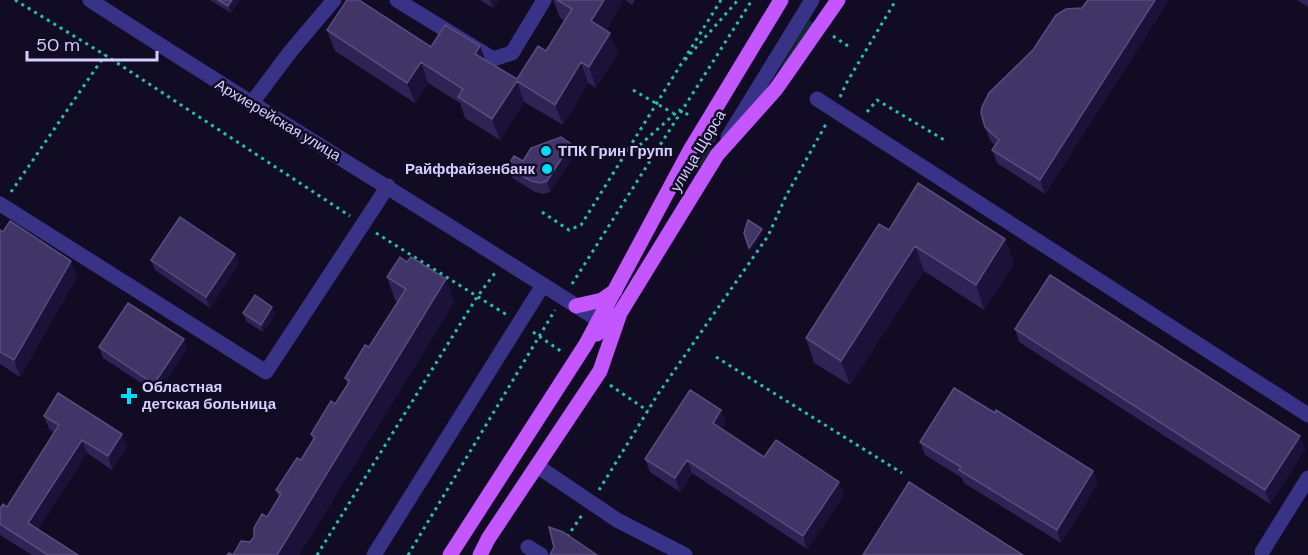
<svg xmlns="http://www.w3.org/2000/svg" width="1308" height="555" viewBox="0 0 1308 555" font-family="'DM Sans',sans-serif">
  <style>
    .grass { fill: #0e2f2e }
    .lines { fill: none; stroke-linecap: round; stroke-linejoin: round }
    .path { stroke: #23bfb9; stroke-width: 3; stroke-dasharray: 3 4.5; stroke-linecap: butt }
    .minor { stroke: #383387; stroke-width: 15 }
    .major { stroke: #c456ff; stroke-width: 15 }
    .wall { fill: #2e2354 }
    .shaded-wall { fill: #1b1239 }
    .building { fill: #403566; stroke: #574e7e; stroke-width: 1.5 }
    .poi-dot { fill: #00dbfa; stroke: #110c24; stroke-width: 2 }
    .labels { text-anchor: middle; stroke-width: 5; stroke-linejoin: round; paint-order: stroke }
    .street-label { font-size: 15px; fill: #d6cfff; stroke: #110c24 }
    .poi-label { font-size: 15px; font-weight: bold; fill: #d6cfff; stroke: #110c24; text-anchor: start }
  </style>
  <rect width="100%" height="100%" fill="#110c24"/>
  <path class="grass" d="M809,20L817,25L783,70L780,68Z
    M711,130L719,134L698,171L694,169L700,152Z"/>
  <g class="lines">
    <path class="path" d="M15,0L105,55L350,216
      M833,36L848,46
      M685,60L738,0
      M633,90L673,113
      M840,97L847,82L896,0
      M867,112L877,100L946,141
      M627,150L633,151L679,110L691,116
      M11,192L105,55
      M542,212L569,230L581,225L721,0
      M376,233L507,315
      M572,284L752,0
      M533,332L562,352
      M716,357L902,473
      M610,385L648,411
      M599,490L658,394L768,236L786,196L826,124
      M567,537L582,515
      M317,555L477,297L495,273
      M408,555L555,310"/>
    <path class="minor" d="M90,0C261,111 436,216 608,326
      M397,0L493,59L512,53L544,0
      M817,99L1308,415
      M251,104L290,52L334,0
      M728,137L812,0
      M0,204L266,372L388,186
      M537,466L617,520L685,555
      M528,547L541,555
      M1262,552L1308,478
      M374,555L543,285"/>
    <path class="major" d="M576,306L602,300L615,291
      M597,334L620,313L717,155L776,89L838,0
      M450,555L586,344L689,152L781,0
      M480,555L488,539L600,371L619,316"/>
  </g>
  <path class="wall" d="M210,0H239L231,13Z
    M480,0H499L493,8Z
    M553,0H623L606,30L618,53L596,88L588,83L563,125L524,102L500,140L465,118L460,103L428,83L415,103L335,51L327,30L431,47L480,46L485,60L517,79L546,51L565,21L560,18Z
    M625,0H635L632,5Z
    M1088,0H1169L1045,194L997,163L992,150L995,146L990,140L985,127L1033,50L1082,8Z
    M1297,0H1308V7Z
    M571,144L575,154L550,192L543,194L535,192L511,177L507,167Z
    M0,230L77,277L20,377L0,364Z
    M889,230L1005,239L1014,264L984,310L924,271L850,385L814,363L806,338Z
    M235,254L239,264L210,308L155,270L151,260Z
    M407,262L446,279L454,302L299,555H233L254,537L279,497L276,490L301,460L313,440L311,434L335,404L347,384L345,378L369,347L398,302L395,300L387,277Z
    M272,307L275,314L263,332L246,321L243,313Z
    M1015,329L1305,449L1270,504L1019,342Z
    M99,347L187,349L158,394L103,358Z
    M721,410L726,423L722,429L764,457L839,482L844,495L807,549L692,473L680,492L650,472L645,459Z
    M995,413L1098,483L1061,543L964,483L962,478L925,455L920,442Z
    M44,416L127,447L112,470L87,453L38,529L78,555H32L0,535V509L7,507L55,433L49,429Z"/>
  <path class="shaded-wall" d="M232,0H239L231,13L228,6Z
    M490,0H499L493,8Z
    M604,0H623L598,42L591,21Z
    M1155,0H1169L1045,194L1040,180Z
    M610,33L618,53L596,88L589,67Z
    M480,46L488,67L475,54Z
    M421,62L428,83L415,103L407,83Z
    M581,62L588,83L563,125L555,105Z
    M517,81L524,102L500,140L492,119Z
    M571,144L575,154L550,192L547,181Z
    M762,229L763,233L750,251L749,248Z
    M1005,239L1014,264L984,310L976,285Z
    M915,246L924,271L850,385L841,361Z
    M235,254L239,264L210,308L206,297Z
    M71,261L77,277L20,377L14,360Z
    M446,279L454,302L299,555H277Z
    M272,307L275,314L263,332L261,325Z
    M184,339L187,349L158,394L154,384Z
    M721,410L726,423L718,436L713,423Z
    M122,434L127,447L112,470L108,456Z
    M1300,436L1305,449L1270,504L1265,490Z
    M82,440L87,453L33,537L28,523Z
    M687,460L692,473L680,492L675,478Z
    M1093,471L1098,483L1061,543L1057,530Z
    M839,482L844,495L807,549L803,536Z"/>
  <path class="building" d="M218,0H232L228,6Z
    M347,0H359L431,47L445,25L480,46L475,54L517,79L538,46L546,51L572,9L557,0H604L591,21L610,33L589,67L581,62L555,105L517,81L492,119L458,97L463,89L421,62L407,83L327,30Z
    M1088,0H1155L1040,180L992,150L999,140L985,127L981,113L982,107L989,93L1033,50L1056,15L1066,9L1082,8Z
    M561,137L571,144L547,181L540,183L531,181L507,167L514,156L523,161L531,148Z
    M918,183L1005,239L976,285L915,246L841,361L806,338L879,224L889,230Z
    M180,217L235,254L206,297L151,260Z
    M748,220L762,229L749,248L744,233Z
    M10,221L71,261L14,360L0,352V230L3,232Z
    M400,257L407,262L411,257L446,279L277,555H227L229,553L233,555L241,541L250,542L254,537V528L262,514L267,517L281,494L276,490L297,458L301,460L315,437L311,434L331,401L335,404L350,381L345,378L365,345L369,347L406,289L387,277Z
    M1050,275L1300,436L1265,490L1015,329Z
    M255,295L272,307L261,325L243,313Z
    M128,303L184,339L154,384L99,347Z
    M954,388L995,413L996,410L1093,471L1057,530L959,470L961,467L920,442Z
    M690,390L721,410L713,423L764,457L776,440L839,482L803,536L687,460L675,478L645,459Z
    M58,393L122,434L108,456L82,440L28,523L78,555H48L0,524V509L3,504L7,507L59,425L44,416Z
    M909,482L1023,555H863Z
    M549,527L563,532L597,555H550L554,547Z"/>
  <g class="poi-dot">
    <circle cx="546" cy="151" r="6"/>
    <circle cx="547" cy="169" r="6"/>
    <path d="M126 387h6v6h6v6h-6v6h-6v-6h-6v-6h6z"/>
  </g>
  <g class="labels">
    <g class="street-label">
      <text transform="translate(278 120) rotate(31)" y="5">Архиерейская улица</text>
      <text transform="translate(698 151) rotate(-59)" y="5">улица Щорса</text>
    </g>
    <g class="poi-label">
      <text x="558" y="156">ТПК Грин Групп</text>
      <text x="535" y="174" text-anchor="end">Райффайзенбанк</text>
      <text x="142" y="392">Областная<tspan x="142" dy="17">детская больница</tspan></text>
    </g>
  </g>
  <path d="M27 51v9h130v-9" fill="none" stroke="#d6cfff" stroke-width="3"/>
  <text x="36" y="51" font-size="18" fill="#d6cfff" stroke="#110c24" stroke-width="4.5" paint-order="stroke">50 m</text>
</svg>
